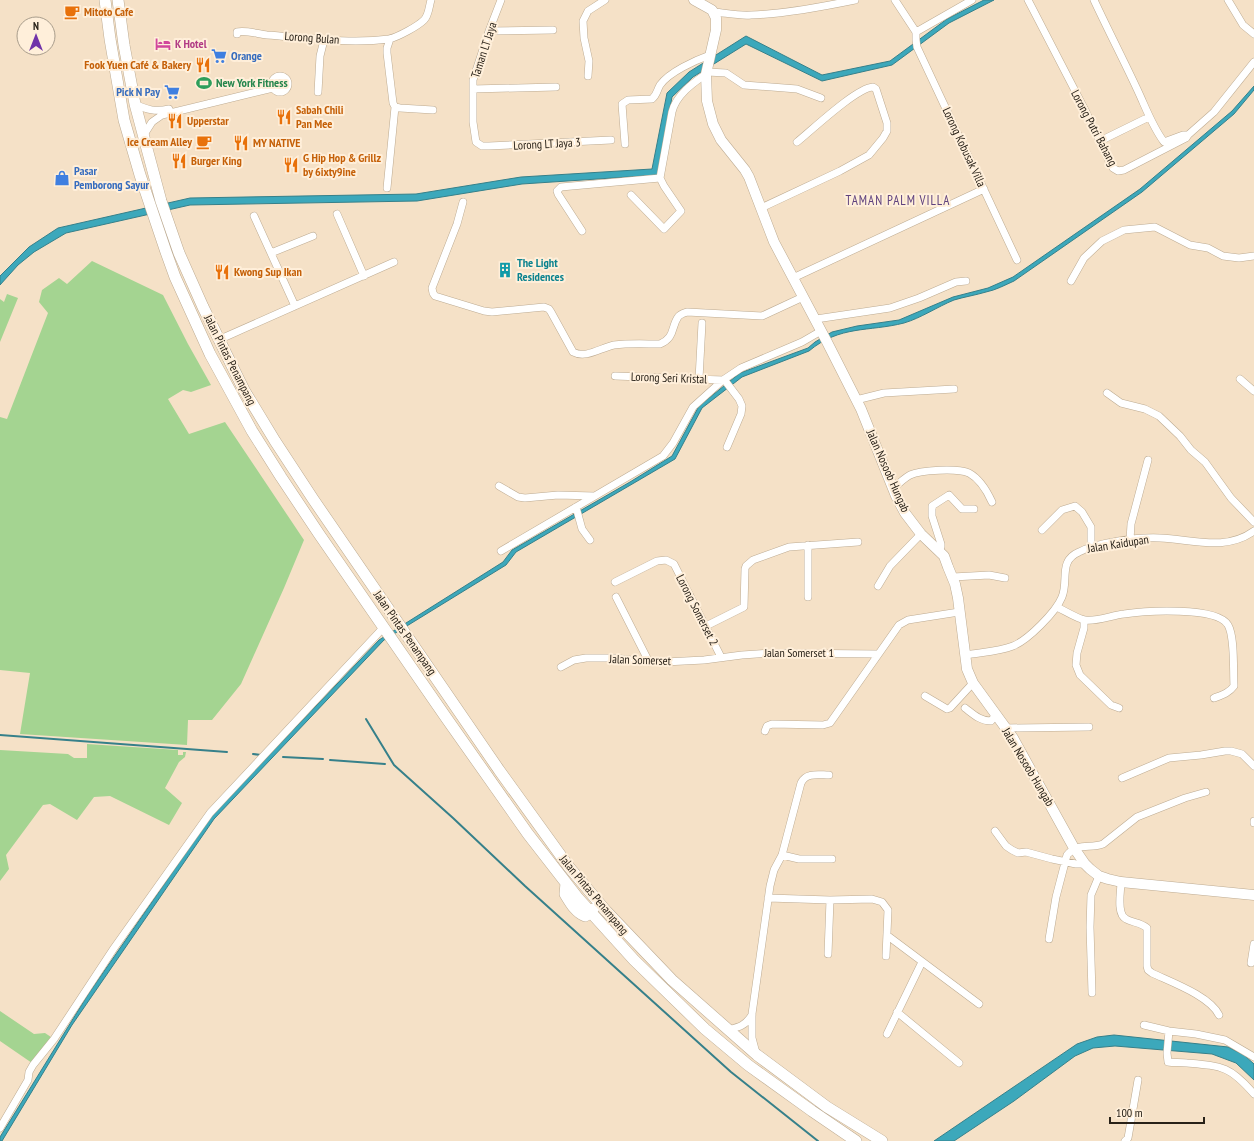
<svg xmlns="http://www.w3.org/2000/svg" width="1254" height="1141" viewBox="0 0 1254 1141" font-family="'PT Sans Narrow',sans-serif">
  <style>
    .green { fill: #a4d491 }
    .water { fill: #3ca8bb; stroke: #36808a }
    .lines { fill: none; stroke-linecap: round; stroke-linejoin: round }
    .stream { stroke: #36808a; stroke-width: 2 }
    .street-casing { stroke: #bdab92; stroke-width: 8 }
    .secondary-casing { stroke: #bdab92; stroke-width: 11 }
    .primary-casing { stroke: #bdab92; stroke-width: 12 }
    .street { stroke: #fff; stroke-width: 7 }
    .secondary { stroke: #fff; stroke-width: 10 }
    .primary { stroke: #fff; stroke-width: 11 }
    .labels { text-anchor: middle; stroke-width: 4; stroke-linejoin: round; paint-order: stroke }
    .food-label { font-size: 12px; font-weight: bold; fill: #c56008; stroke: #ffefda; text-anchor: start }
    .street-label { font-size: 12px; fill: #282118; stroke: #ffefda }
    .hotel-label { font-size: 12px; font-weight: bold; fill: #b23c85; stroke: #ffefda; text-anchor: start }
    .shop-label { font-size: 12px; font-weight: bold; fill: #366cbe; stroke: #ffefda; text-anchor: start }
    .leisure-label { font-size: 12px; font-weight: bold; fill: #27864d; stroke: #ffefda; text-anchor: start }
    .culture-label { font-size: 12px; font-weight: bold; fill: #0d838f; stroke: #ffefda; text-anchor: start }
    .neighbourhood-label { font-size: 13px; letter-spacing: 1px; fill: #5f427e; stroke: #ffefda }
  </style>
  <rect width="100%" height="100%" fill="#f5e1c7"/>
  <path class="green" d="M92,261L163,295L188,344L211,385L191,392L183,390L168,399L189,434L225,422L304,540L284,588L241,684L212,720H188L187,745L20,734L30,673L0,670V417L7,419L48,313L39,302L42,290L59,278L67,284Z
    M7,294L18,298L0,342V299L4,302Z
    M87,744L178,750V755H183V752H186L185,757L179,762L165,788L182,803L169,825L110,796L94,797L77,820L50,804L43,805L6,855L9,869L0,881V750L68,754L74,758H87Z
    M0,1011L34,1034L45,1033L51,1037L32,1063L0,1041Z"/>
  <path class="water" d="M984,0H994L949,23L892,65L822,81L746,44L693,77L672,97L658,175L522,184L417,201L190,205L66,233L34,252L18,265L0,285V276L29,247L58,228L190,198L416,194L521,177L652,169L667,93L689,72L746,36L822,75L890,61L947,19Z
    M1254,86V90L1234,114L1142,192L1014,281C1005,285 996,290 986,292C976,295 964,297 954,300C937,307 921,318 904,323C869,332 840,325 809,351L742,377L702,408L675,459L516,552L506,565L384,640L214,819L72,1025L2,1141H0V1137L89,993L212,815L379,640L503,562L512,550L630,482L672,456L699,406L740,373L808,348L815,342L832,332L857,326L899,320L953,297L988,288L1013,277L1140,189L1232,111Z
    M1114,1035L1228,1047L1244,1055L1254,1064V1080L1236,1063L1212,1054L1115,1046L1093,1048L1075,1056L1014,1101L954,1141H934L1077,1044L1097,1037Z"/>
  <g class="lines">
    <path class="stream" d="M366,719L394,765L453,818L525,886L731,1072L818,1141
      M0,735L227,752
      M253,754L261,755
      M283,757L323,759
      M330,760L385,764"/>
    <defs>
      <path id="street" d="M501,0L489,31L473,80V122L476,142L482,146H489L611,140
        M895,0L916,32
        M1028,0L1085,110L1109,161L1113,168L1118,171L1124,170L1186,138L1188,135H1183L1164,142C1152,126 1146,108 1137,89C1123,59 1108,30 1094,0
        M1228,0L1243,25L1254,34
        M714,12C726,13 739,16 751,15C785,14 821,7 855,0
        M489,31L553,30
        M916,32V40L917,47L1017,260
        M916,32L972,0
        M237,34V32C246,30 258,34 267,35C307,38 350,44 389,39C398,37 418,26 424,20C429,15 429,6 431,0
        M390,39L387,48V53L393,103L395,107L400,108L433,110
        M707,72L726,73L744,85L797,89L821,98
        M272 84a8 8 0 1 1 16 0a8 8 0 1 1-16 0Z
        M588,76L589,61L584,38L583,21L588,11L605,0
        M473,89L556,87
        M318,92L320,56L324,40
        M135,104C147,110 156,112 169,109
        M1188,135L1214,112L1254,62
        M143,136L152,122L162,115L273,88
        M1100,141L1149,117
        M625,144L622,104L628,100L652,99C657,95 657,90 660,85C669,72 696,60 710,55
        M387,188L395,107
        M631,195L664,229L681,211L664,186L660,178L672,112C676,95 693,83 706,74
        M463,202L457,224L432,288L433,293L435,296L484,311L492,312L544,307L549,309L551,312L573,352C586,359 600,348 614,345C629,343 645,344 660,344C675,338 671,327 678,317C680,314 684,313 687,312L762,316L803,297
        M761,208L840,171L869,155L883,138L887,131V123L876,89L873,87C856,88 812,130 797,142
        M337,214L364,276
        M254,216L295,306
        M582,231L558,194L557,191L561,187L660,178
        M271,253L313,236
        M793,278L984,189
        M1071,281L1084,258L1102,241L1124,230L1155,227L1190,245L1208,248L1223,256L1239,258L1254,256
        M816,319L890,308L919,298L956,282L966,281
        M225,337L394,262
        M615,376L723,380L726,382L739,399L742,406L741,414L727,447
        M699,379L702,323
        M1240,379L1254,391
        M1107,393L1121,403L1145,409L1159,416L1180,436L1191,450L1205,462L1231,498L1254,522
        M856,400L884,393L954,389
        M499,486L518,497L525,498L558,495L594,496
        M893,489C898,484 903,479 910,475C921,470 957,468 969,473C980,479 987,491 992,502
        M576,507L582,529L590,540
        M1042,530L1062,510L1075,506L1082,512L1091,527V547
        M1130,540L1131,524L1148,460
        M808,545V597
        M938,550L941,547V544L932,516V506L949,495L962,509H974
        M501,551L663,456L673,443L693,407L723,380L741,368L802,342L821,331
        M953,577L989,575L1005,578
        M615,582L657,561L666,560L674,564L721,657
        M878,586L890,566L921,534
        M616,597L649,662
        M1057,607C1065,611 1078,619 1085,620C1096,622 1113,615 1124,614C1144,611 1217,606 1228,625C1235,637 1233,670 1234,686C1229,693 1222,695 1214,698
        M1084,620V628L1077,653L1076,665L1080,675L1111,705L1119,708
        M706,626L744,607L745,569L746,566L753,560L789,547L858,542
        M965,655C981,652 998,652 1013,646C1028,640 1056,612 1062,597C1069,580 1058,561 1079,552C1098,542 1138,537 1160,538C1192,539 1225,552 1254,531
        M561,667L574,660L586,658H614L649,662H665L704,660L742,655L773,653L878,654
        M925,696L947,709L950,708L973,683
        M965,708C973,714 980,721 991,721L996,715
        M1006,728L1089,727
        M765,731L767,726L772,724L823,725L830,723L899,625L908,620L959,612
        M1122,778L1169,758L1201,755L1225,751H1231L1242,754L1254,766
        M1254,821V823
        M995,831L1006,846L1012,850L1018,853L1026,852L1052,859L1076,864H1085
        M782,855L799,859H832
        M1121,882C1121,891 1116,914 1126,919C1133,923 1140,922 1147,928V966L1148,970L1152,973C1171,982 1210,996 1219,1015
        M768,898L830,900L872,899L882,902L888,910L886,956
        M888,936L979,1004
        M1049,939L1056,897L1067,855C1078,842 1090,849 1103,844L1137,817L1185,798L1206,792
        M828,954L830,900
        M1251,963L1254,944
        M1092,993L1090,927L1091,895L1099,876
        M897,1012L959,1063
        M1144,1025L1169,1031L1196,1034L1225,1040L1254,1057
        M727,1030C739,1027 745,1026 752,1015
        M1169,1031L1167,1053L1168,1062C1174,1063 1181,1062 1187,1063C1222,1066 1230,1066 1254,1094
        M887,1034L922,962
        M756,1053L752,1038V1014L770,886L774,870L782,855L801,783C806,772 819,775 829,775
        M0,1128L28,1080L29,1072L33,1065L54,1039L114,948L210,813L384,627
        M1125,1141L1128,1138L1138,1080"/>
      <path id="secondary" d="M694,0L712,10L716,18V30L706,74L707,101L713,124L721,140L745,170L749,177L774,242L827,342L861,409L896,496L905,513L921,534L944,556L948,567L955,584L958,598L967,669L973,683L1013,738L1074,848L1085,864L1090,869L1099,876L1108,879L1121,882L1254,895"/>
      <path id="primary" d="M105,0L110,39L124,120L140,175L166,252L175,277L210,354L252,431L281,477L319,534L447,719L528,834L577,897L634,960L705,1029L748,1065L812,1111L856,1141
        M118,0L124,45L135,104L161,201L179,253L203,307L244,390L275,441L313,499L499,770L569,867L606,911L672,980L757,1055L827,1107L882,1141
        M566,883L565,894C570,902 575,912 585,916L591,913L593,909"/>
    </defs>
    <use href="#street" class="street-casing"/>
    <use href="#secondary" class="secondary-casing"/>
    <use href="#primary" class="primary-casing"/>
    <use href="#street" class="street"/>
    <use href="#secondary" class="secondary"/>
    <use href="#primary" class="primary"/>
  </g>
  <defs>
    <symbol id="cafe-bare" viewBox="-9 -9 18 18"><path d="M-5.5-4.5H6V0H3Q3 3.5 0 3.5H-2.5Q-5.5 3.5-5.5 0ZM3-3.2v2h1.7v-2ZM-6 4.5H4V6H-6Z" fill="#e8710a" stroke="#ffefda" stroke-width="2.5" paint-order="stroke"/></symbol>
    <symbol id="hotel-bare" viewBox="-9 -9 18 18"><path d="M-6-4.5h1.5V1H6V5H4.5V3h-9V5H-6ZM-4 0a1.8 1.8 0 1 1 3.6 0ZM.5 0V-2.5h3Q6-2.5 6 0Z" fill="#d1479c" stroke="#ffefda" stroke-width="2.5" paint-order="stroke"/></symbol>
    <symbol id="supermarket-bare" viewBox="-9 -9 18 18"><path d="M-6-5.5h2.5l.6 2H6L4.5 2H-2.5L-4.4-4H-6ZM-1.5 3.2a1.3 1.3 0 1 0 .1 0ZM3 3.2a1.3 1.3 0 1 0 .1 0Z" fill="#3f7fe0" stroke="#ffefda" stroke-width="2.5" paint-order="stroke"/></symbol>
    <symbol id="restaurant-bare" viewBox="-9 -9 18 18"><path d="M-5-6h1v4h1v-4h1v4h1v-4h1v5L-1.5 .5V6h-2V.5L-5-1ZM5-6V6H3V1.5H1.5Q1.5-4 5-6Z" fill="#e8710a" stroke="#ffefda" stroke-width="2.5" paint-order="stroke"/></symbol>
    <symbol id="stadium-bare" viewBox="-9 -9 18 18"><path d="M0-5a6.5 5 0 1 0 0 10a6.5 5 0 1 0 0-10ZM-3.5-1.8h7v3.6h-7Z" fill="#2e9e5b" stroke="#ffefda" stroke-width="2.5" paint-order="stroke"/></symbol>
    <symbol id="shop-bare" viewBox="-9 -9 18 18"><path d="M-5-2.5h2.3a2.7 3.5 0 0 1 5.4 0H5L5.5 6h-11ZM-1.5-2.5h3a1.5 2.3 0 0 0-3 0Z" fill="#3f7fe0" stroke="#ffefda" stroke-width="2.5" paint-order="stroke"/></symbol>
    <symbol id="building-bare" viewBox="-9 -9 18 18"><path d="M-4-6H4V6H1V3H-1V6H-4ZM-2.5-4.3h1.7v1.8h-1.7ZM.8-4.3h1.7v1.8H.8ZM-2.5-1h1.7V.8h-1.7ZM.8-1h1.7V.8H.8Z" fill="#0f9aa8" stroke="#ffefda" stroke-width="2.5" paint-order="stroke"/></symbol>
  </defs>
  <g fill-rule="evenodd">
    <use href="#cafe-bare" x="61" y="1" width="22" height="22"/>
    <use href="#hotel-bare" x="152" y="33" width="22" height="22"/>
    <use href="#supermarket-bare" x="208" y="45" width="22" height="22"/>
    <use href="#restaurant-bare" x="192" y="54" width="22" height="22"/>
    <use href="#stadium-bare" x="193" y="72" width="22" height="22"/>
    <use href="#supermarket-bare" x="161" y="81" width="22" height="22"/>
    <use href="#restaurant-bare" x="273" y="106" width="22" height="22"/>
    <use href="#restaurant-bare" x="164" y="110" width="22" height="22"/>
    <use href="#cafe-bare" x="193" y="131" width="22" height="22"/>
    <use href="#restaurant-bare" x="230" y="132" width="22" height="22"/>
    <use href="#restaurant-bare" x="168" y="150" width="22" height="22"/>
    <use href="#restaurant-bare" x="280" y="154" width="22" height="22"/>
    <use href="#shop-bare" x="51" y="167" width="22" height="22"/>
    <use href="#building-bare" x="494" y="259" width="22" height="22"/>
    <use href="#restaurant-bare" x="211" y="261" width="22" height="22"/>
  </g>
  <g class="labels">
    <g class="food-label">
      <text x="84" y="16">Mitoto Cafe</text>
      <text x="191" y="69" text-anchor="end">Fook Yuen Café &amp; Bakery</text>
      <text x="296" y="114">Sabah Chili<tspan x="296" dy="14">Pan Mee</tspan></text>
      <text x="187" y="125">Upperstar</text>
      <text x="192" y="146" text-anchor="end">Ice Cream Alley</text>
      <text x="253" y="147">MY NATIVE</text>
      <text x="303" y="162">G Hip Hop &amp; Grillz<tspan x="303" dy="14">by 6ixty9ine</tspan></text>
      <text x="191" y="165">Burger King</text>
      <text x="234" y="276">Kwong Sup Ikan</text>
    </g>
    <g class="street-label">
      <text transform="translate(312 38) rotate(4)" y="4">Lorong Bulan</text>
      <text transform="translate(484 50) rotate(-72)" y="4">Taman LT Jaya</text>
      <text transform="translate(1094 128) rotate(62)" y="4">Lorong Putri Bahang</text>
      <text transform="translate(547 144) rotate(-3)" y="4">Lorong LT Jaya 3</text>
      <text transform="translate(964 147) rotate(65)" y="4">Lorong Kobusak Villa</text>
      <text transform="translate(230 360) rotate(63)" y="4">Jalan Pintas Penampang</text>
      <text transform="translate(669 378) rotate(2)" y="4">Lorong Seri Kristal</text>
      <text transform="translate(888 471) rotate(66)" y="4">Jalan Nosoob Hungab</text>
      <text transform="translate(1118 544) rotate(-9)" y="4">Jalan Kaidupan</text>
      <text transform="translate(697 610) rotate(63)" y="4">Lorong Somerset 2</text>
      <text transform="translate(405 633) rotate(55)" y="4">Jalan Pintas Penampang</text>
      <text x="799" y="657">Jalan Somerset 1</text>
      <text transform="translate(640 660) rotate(2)" y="4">Jalan Somerset</text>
      <text transform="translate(1028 767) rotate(59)" y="4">Jalan Nosoob Hungab</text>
      <text transform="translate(594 895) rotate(50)" y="4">Jalan Pintas Penampang</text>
    </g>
    <g class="hotel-label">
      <text x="175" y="48">K Hotel</text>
    </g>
    <g class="shop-label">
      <text x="231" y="60">Orange</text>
      <text x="160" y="96" text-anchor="end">Pick N Pay</text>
      <text x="74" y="175">Pasar<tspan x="74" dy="14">Pemborong Sayur</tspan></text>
    </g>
    <g class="leisure-label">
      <text x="216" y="87">New York Fitness</text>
    </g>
    <g class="culture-label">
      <text x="517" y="267">The Light<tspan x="517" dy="14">Residences</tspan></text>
    </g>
    <g class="neighbourhood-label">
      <text x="898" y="205">TAMAN PALM VILLA</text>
    </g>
  </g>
  <g transform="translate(36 36)"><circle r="19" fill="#ffefda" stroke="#a99d8c"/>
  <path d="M0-3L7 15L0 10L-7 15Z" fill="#7133a9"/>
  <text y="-6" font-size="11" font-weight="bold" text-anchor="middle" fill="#282118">N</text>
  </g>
  <path d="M1110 1117v6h94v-6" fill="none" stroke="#282118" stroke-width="2"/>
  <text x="1116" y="1117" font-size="12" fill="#282118" stroke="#ffefda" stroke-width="3" paint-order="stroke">100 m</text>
</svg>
